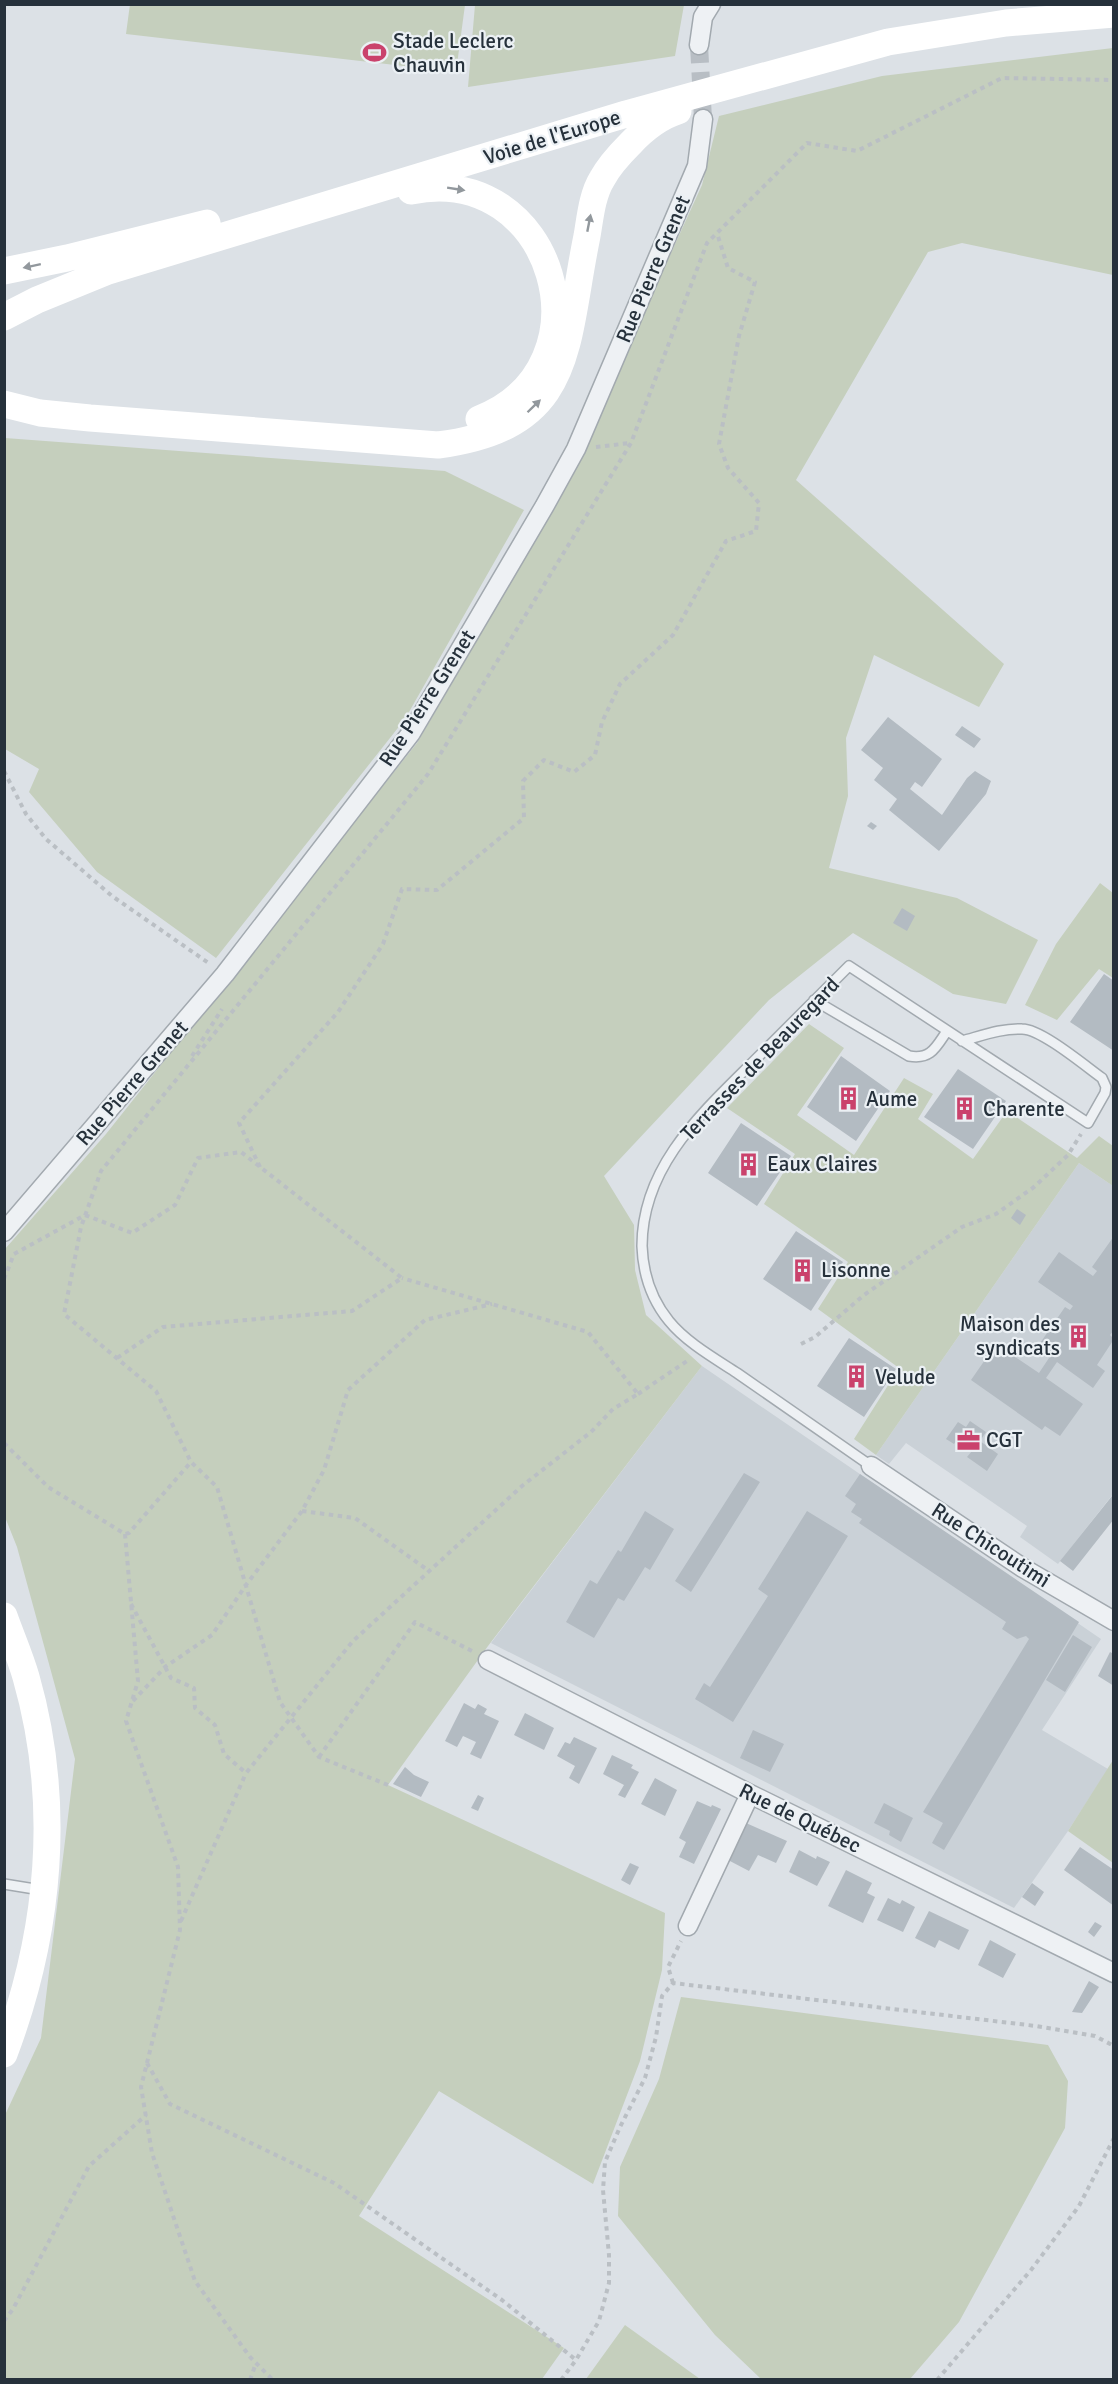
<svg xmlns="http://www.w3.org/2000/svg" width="1118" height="2384" viewBox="0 0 1118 2384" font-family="Signika,sans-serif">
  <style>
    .built { fill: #cad1d7 }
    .green { fill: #c5cfbd }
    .building { fill: #b3bbc2 }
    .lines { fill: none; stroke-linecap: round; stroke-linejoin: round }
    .minor-tunnel { stroke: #b8bec4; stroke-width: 18; stroke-dasharray: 18 9; stroke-linecap: butt }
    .service-casing { stroke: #a2a9af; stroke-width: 12 }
    .minor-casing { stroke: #a2a9af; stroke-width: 21 }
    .path { stroke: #babfc4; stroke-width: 4; stroke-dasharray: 4.5 4.5; stroke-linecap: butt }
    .service { stroke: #eef1f4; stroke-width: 9 }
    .minor { stroke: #eef1f4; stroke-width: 18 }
    .secondary { stroke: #fff; stroke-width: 27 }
    .oneway { fill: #92989d }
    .labels { text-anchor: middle; stroke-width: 4.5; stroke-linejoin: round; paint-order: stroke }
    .poi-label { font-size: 21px; fill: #26313b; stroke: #ebf0f4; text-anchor: start }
    .street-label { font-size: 21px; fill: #26313b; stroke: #ebf0f4 }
  </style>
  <rect width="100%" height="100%" fill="#dce1e6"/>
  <path class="built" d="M1079,1163L1113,1186V1494L1058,1564L1020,1537L1027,1526L906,1443L889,1464L876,1455Z
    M702,1366L1101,1639L1042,1730L1108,1769L1068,1831L1014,1908L491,1643Z"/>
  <path class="green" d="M130,4H465V5L456,72L126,34Z
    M475,5V4L684,5L675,56L468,87Z
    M1113,48V275L962,243L928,252L796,480L1004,664L979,707L874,655L846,738L848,796L829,868L957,898L1038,940L1006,1004L953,994L853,933L769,1000L604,1176L634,1225L635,1270L646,1315L702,1366L488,1646L388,1785L665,1913L662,1970L640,2061L593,2184L439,2091L359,2216L564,2348L542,2379L5,2380V2115L41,2038L75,1759L17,1547L5,1517V1249L106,1134L417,743L556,505L702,185L719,116L882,76Z
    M5,438L445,471L524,510L405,719L216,958L97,872L29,792L39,769L5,749Z
    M1100,883L1113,893V978L1099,969L1057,1020L1025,1005L1056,944Z
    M809,1024L844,1048L797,1115L854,1155L904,1078L933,1094L918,1119L973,1159L1007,1111L1077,1158L1099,1136L1113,1146V1186L1079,1163L876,1455L854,1439L899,1368L818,1309L848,1262L764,1204L795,1154L727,1108Z
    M1113,1760L1114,1863H1113L1068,1831Z
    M681,1997L1048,2045L1068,2081L1065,2128L959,2322L910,2379H761L715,2335L618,2216L620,2167L659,2079Z
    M625,2325L700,2379H586Z"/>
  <path class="building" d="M888,717L942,759L922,787L915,782L910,789L942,815L967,778L975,771L991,781L986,794L939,851L889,810L897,799L874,780L883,768L861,750Z
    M962,726L981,739L974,748L955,735Z
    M871,822L877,826L873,830L867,826Z
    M902,908L915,916L907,931L893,923Z
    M1104,974L1114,981V1051L1070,1022Z
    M841,1056L890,1091L856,1141L807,1107Z
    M958,1069L1006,1101L973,1149L924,1117Z
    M741,1123L791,1156L757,1206L708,1173Z
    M1017,1209L1026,1215L1020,1225L1011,1218Z
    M796,1231L843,1262L811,1311L763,1279Z
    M1114,1236V1330L1110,1335L1114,1339L1097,1365L1105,1371L1093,1388L1057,1362L1046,1378L1083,1404L1060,1436L1045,1426L1042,1430L971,1380L996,1344L1039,1373L1049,1358L1036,1349L1065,1307L1070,1310L1073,1306L1038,1282L1059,1252L1093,1276L1097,1271L1092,1267Z
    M849,1338L896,1369L864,1417L817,1386Z
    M970,1421L986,1432L980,1441L998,1454L987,1471L967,1457L972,1451L956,1441L954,1444L946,1439L958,1422L966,1427Z
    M744,1473L760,1482L691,1592L675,1581Z
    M860,1474L1079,1622L944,1850L932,1843L943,1823L923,1812L1029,1639L1026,1636L1017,1639L1002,1629L1006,1622L859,1523L862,1519L851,1512L856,1504L845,1496Z
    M1112,1496L1114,1519L1073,1571L1060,1561Z
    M645,1511L674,1529L650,1570L645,1567L624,1601L618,1598L594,1638L566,1622L590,1580L597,1584L618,1550L621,1552Z
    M807,1511L848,1536L733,1722L695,1699L704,1683L710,1687L768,1596L758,1589Z
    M1073,1635L1092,1647L1065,1692L1046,1680Z
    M1110,1652L1114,1654V1686L1098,1676Z
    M464,1703L475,1709L478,1704L487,1709L484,1714L499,1721L481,1759L470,1754L476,1742L463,1736L457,1747L445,1741Z
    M525,1713L554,1728L544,1750L514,1735Z
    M753,1730L784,1744L770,1772L740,1758Z
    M574,1737L597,1748L579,1784L569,1778L575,1766L557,1756L565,1742L570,1744Z
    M612,1755L633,1765L631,1768L639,1772L625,1798L618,1795L624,1785L603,1774Z
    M405,1767L414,1775L429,1782L421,1797L393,1784Z
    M655,1778L677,1790L665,1816L641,1804Z
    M478,1795L484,1798L478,1811L471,1808Z
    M697,1801L711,1807L712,1805L721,1809L694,1864L679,1857L686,1842L679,1838Z
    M884,1803L913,1818L901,1842L889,1835L890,1831L874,1823Z
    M746,1823L787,1841L776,1863L758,1855L749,1871L728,1860Z
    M1080,1847L1114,1870V1906L1064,1870Z
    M799,1850L816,1859L817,1856L830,1862L817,1886L789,1872Z
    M630,1863L639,1867L630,1885L621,1880Z
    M846,1870L872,1883L867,1893L875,1897L863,1923L828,1906Z
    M1032,1883L1044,1892L1035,1906L1022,1897Z
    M888,1898L900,1904L902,1900L915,1907L903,1932L877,1920Z
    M929,1911L969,1930L959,1950L939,1940L935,1948L915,1938Z
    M1095,1922L1102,1926L1094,1937L1088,1932Z
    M990,1940L1016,1954L1003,1978L978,1965Z
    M1089,1981L1099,1987L1082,2013L1072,2012Z"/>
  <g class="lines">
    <path class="minor-tunnel" d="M699,45L703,119"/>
    <defs>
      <path id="service" d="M814,1000L909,1056C931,1060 936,1047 947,1031
        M871,1466C827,1435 782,1404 737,1373C714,1358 686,1342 669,1321C651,1299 643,1274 642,1246C642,1165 704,1111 756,1059C787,1028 818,997 849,966L1088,1123L1105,1093L1106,1087L1102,1078C1084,1065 1041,1029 1022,1029C1002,1028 981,1036 962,1041
        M4,1884L41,1890"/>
      <path id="minor" d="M699,45L703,17L711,4
        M4,1232L225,974L411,733L544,507L576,449L697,166L703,119
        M871,1466L1023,1568L1114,1621
        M488,1660L750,1794L1114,1973
        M688,1926L750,1794"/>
    </defs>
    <use href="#service" class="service-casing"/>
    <use href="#minor" class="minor-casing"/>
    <path class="path" d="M596,447L630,443
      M4,771L26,814L46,839L112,896L210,964
      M192,1056L222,1009
      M260,1167L239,1123L338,1012L383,944L402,889L437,890L524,818L523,781L544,760L574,772L595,755L602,722L620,684L673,635L726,541L756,531L759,503L728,468L719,444L739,336L755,282L728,268L717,233
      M4,1279L14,1254L85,1215L132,1233L175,1205L198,1158L241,1152L402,1278L352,1311L163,1327L117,1358
      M801,1344L815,1337L864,1295L962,1227L996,1214L1034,1187L1068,1155L1081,1134
      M638,1394L690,1359
      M4,1443L48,1487L125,1534L129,1533L191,1462
      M302,1511L355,1518L429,1571
      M125,1534L138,1681L126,1721L178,1867L180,1930L141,2087L152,2153L195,2281L250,2357L273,2380
      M131,1604L171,1678L194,1688L195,1708L215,1725L224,1754L246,1773L353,1641L522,1486L591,1432L613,1409L638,1394L588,1332L402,1278
      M133,1701L165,1667L212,1635L246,1585L302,1511L324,1470L348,1390L425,1320L492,1304
      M319,1757L415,1622L474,1652
      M388,1785L319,1757L280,1702L217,1487L191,1462L156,1391L64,1314L81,1227L101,1171L428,774L631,443L707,243L807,143L857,151L1002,78L1114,80
      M181,1921L246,1773
      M673,1983L668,1967L681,1941
      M147,2063L170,2104L334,2183L502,2300L576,2360
      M4,2321L13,2309L89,2166L146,2115
      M250,2380L256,2363
      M561,2380L576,2360L599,2321L609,2283V2255L603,2190L605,2162L620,2127L645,2078L656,2037L662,1996L673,1983L1036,2026L1095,2036L1114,2046
      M937,2380L1031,2270L1079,2206L1114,2138"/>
    <use href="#service" class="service"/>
    <use href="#minor" class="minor"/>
    <path class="secondary" d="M411,191C554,161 614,367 479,419
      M4,271L67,258L207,223
      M4,317L37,300L108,271L626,114L888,42L1006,23L1114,14
      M4,404L40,413L90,418L438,445C576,427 564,347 587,236C590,219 592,195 602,179C609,166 619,155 630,144C644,129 659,117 678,111
      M4,1616C11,1636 20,1656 26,1677C62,1803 50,1932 4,2054"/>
  </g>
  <defs><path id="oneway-solid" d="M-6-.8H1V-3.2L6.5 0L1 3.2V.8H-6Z" transform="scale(1.5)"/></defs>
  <g class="oneway">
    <use href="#oneway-solid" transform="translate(456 189) rotate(9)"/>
    <use href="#oneway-solid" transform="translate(589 223) rotate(-79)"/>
    <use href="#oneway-solid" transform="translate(32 266) rotate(168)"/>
    <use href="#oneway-solid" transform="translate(534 406) rotate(-44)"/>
  </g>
  <defs>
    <symbol id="stadium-bare" viewBox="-9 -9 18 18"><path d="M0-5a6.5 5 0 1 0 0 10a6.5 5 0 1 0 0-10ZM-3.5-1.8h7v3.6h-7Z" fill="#ca426c" stroke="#ebf0f4" stroke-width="2.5" paint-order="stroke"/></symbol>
    <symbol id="building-bare" viewBox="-9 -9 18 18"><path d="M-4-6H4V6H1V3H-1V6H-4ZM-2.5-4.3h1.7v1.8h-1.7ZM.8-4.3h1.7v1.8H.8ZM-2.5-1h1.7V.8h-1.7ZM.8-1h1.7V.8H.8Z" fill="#ca426c" stroke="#ebf0f4" stroke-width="2.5" paint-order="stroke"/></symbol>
    <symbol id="office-bare" viewBox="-9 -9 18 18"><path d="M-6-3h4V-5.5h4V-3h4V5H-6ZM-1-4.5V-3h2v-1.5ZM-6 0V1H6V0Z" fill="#ca426c" stroke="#ebf0f4" stroke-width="2.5" paint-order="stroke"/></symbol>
  </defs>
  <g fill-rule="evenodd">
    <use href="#stadium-bare" x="358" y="36" width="33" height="33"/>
    <use href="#building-bare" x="832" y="1082" width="33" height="33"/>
    <use href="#building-bare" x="948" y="1092" width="33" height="33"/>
    <use href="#building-bare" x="732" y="1148" width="33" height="33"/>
    <use href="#building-bare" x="786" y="1254" width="33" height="33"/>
    <use href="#building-bare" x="1062" y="1320" width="33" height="33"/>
    <use href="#building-bare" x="840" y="1360" width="33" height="33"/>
    <use href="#office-bare" x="952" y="1424" width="33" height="33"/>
  </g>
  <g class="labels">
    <g class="poi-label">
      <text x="393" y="48">Stade Leclerc<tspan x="393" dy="24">Chauvin</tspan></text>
      <text x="866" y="1106">Aume</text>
      <text x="983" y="1116">Charente</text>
      <text x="767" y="1171">Eaux Claires</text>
      <text x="821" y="1277">Lisonne</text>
      <text x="1060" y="1331" text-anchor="end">Maison des<tspan x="1060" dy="24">syndicats</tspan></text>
      <text x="875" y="1384">Velude</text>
      <text x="986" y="1447">CGT</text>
    </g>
    <g class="street-label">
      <text transform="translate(552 137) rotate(-17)" y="7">Voie de l'Europe</text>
      <text transform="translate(653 269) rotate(-67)" y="7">Rue Pierre Grenet</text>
      <text transform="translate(427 698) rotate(-57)" y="7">Rue Pierre Grenet</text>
      <text transform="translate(760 1059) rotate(-46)" y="7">Terrasses de Beauregard</text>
      <text transform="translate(132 1083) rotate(-49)" y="7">Rue Pierre Grenet</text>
      <text transform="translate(991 1545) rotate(33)" y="7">Rue Chicoutimi</text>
      <text transform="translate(800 1818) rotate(26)" y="7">Rue de Québec</text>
    </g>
  </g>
  <rect width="1118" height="2384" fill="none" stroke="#26313b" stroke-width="12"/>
</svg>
